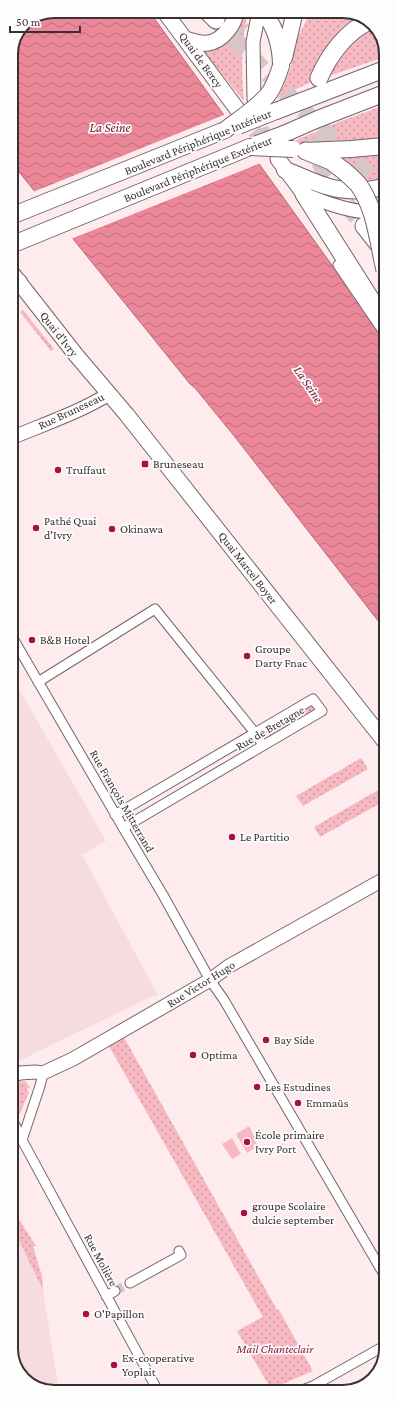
<svg xmlns="http://www.w3.org/2000/svg" width="397" height="1403" viewBox="0 0 397 1403" font-family="'Crimson Pro',serif">
  <style>
    .built { fill: #f6dcdf }
    .green { fill: url(#green-dots) }
    .pitch { fill: #f6b9c1 }
    .water { fill: url(#water-waves); stroke: #b56d79 }
    .pier { fill: #fdebed }
    .lines { fill: none; stroke-linecap: round; stroke-linejoin: round }
    .minor-tunnel { stroke: #d6c6c8; stroke-width: 9; stroke-dasharray: 9 4.5; stroke-linecap: butt }
    .secondary-tunnel { stroke: #d6c6c8; stroke-width: 13; stroke-dasharray: 13 6; stroke-linecap: butt }
    .primary-tunnel { stroke: #d6c6c8; stroke-width: 15; stroke-dasharray: 15 8; stroke-linecap: butt }
    .motorway-tunnel { stroke: #d6c6c8; stroke-width: 17; stroke-dasharray: 17 8; stroke-linecap: butt }
    .minor-casing { stroke: #746567; stroke-width: 11 }
    .secondary-casing { stroke: #746567; stroke-width: 15 }
    .primary-casing { stroke: #746567; stroke-width: 17 }
    .trunk-casing { stroke: #746567; stroke-width: 18 }
    .motorway-casing { stroke: #746567; stroke-width: 19 }
    .minor { stroke: #fff; stroke-width: 9 }
    .secondary { stroke: #fff; stroke-width: 13 }
    .primary { stroke: #fff; stroke-width: 15 }
    .trunk { stroke: #fff; stroke-width: 16 }
    .motorway { stroke: #fff; stroke-width: 17 }
    .trunk-bridge-casing { stroke: #746567; stroke-width: 18; stroke-linecap: butt }
    .motorway-bridge-casing { stroke: #746567; stroke-width: 19; stroke-linecap: butt }
    .trunk-bridge { stroke: #fff; stroke-width: 16 }
    .motorway-bridge { stroke: #fff; stroke-width: 17 }
    .poi-dot { fill: #a71044; stroke: #fdfdfd; stroke-width: 1.5 }
    .labels { text-anchor: middle; stroke-width: 3.5; stroke-linejoin: round; paint-order: stroke }
    .street-label { font-size: 12px; fill: #383132; stroke: #fdfdfd }
    .poi-label { font-size: 12px; fill: #383132; stroke: #fdfdfd; text-anchor: start }
    .park-label { font-size: 12px; font-style: italic; fill: #8e163b; stroke: #fdfdfd }
    .water-label { font-size: 13px; font-style: italic; fill: #6f152f; stroke: #fdfdfd }
    .rim { fill: none; stroke: #383132; stroke-width: 2 }
  </style>
  <defs>
    <pattern id="green-dots" width="8" height="8" patternUnits="userSpaceOnUse"><rect width="8" height="8" fill="#f6b9c1"/><path d="M2 2h.1M6 6h.1" fill="none" stroke="#c8979d" stroke-width="1.8" stroke-linecap="round"/></pattern>
    <pattern id="water-waves" width="16" height="10" patternUnits="userSpaceOnUse"><rect width="16" height="10" fill="#eb8798"/><path d="M0 5q4-4 8 0t8 0" fill="none" stroke="#bf6f7d"/></pattern>
  </defs>
  <rect width="100%" height="100%" fill="#fdebed"/>
  <path class="built" d="M11,675L106,841L82,855L158,995L154,997L153,996L12,1064Z
    M12,1226L43,1290L59,1392H49L26,1381L12,1358Z"/>
  <path class="green" d="M242,11H248C241,41 241,71 244,101L202,50C208,49 216,48 221,46C235,41 240,24 242,11Z
    M311,11H348L361,17L314,70L311,82L278,98L290,70L296,41Z
    M375,27L385,45V57L326,77C341,56 352,40 375,27Z
    M385,105V142L333,145L295,144L294,141L339,122Z
    M385,154V178L366,184L338,156Z
    M23,310L54,349L51,351L20,312Z
    M311,705L315,710V712L271,737L266,732V730Z
    M361,758L368,769L303,806L296,796Z
    M380,789L386,800L320,837L314,827Z
    M121,1032L277,1310H279L313,1371L271,1389L237,1331L263,1317L106,1041Z
    M22,1081L26,1082L30,1088L26,1089L29,1092L19,1116L12,1101V1084Z
    M12,1208L36,1246L33,1247L42,1276L43,1290L12,1226Z"/>
  <path class="pitch" d="M249,1126L255,1138L254,1139L258,1146L247,1153L236,1134Z
    M232,1138L241,1154L232,1159L222,1144Z"/>
  <path class="water" d="M54,11H149L347,286L385,337L386,631L235,437L195,388L190,384L11,162V54L24,23Z"/>
  <path class="pier" d="M226,114L261,163L71,239L33,192Z"/>
  <g class="lines">
    <path class="minor-tunnel" d="M115,1291L130,1283"/>
    <path class="secondary-tunnel" d="M256,110L263,131L271,147"/>
    <path class="primary-tunnel" d="M240,113L270,150"/>
    <path class="motorway-tunnel" d="M224,11L243,31
      M216,20L292,99L357,163L371,181L385,206
      M311,113C307,159 337,193 364,226"/>
    <defs>
      <path id="minor" d="M338,265L385,334
        M11,635L128,836L163,895L210,980L224,1000L386,1278
        M38,682L155,609L255,733L263,745
        M115,815L313,699L322,711L123,828
        M43,1073L40,1086L22,1140L158,1391
        M12,1119L22,1140
        M130,1283L181,1255L179,1251
        M106,1296L115,1291
        M300,1391L313,1386L386,1345"/>
      <path id="secondary" d="M254,99L253,42L259,11
        M304,194C323,202 349,212 370,212C375,212 380,210 385,209
        M11,438C44,424 78,413 109,394
        M12,1076L20,1073L35,1072L43,1073L73,1059L210,980L229,966L386,878"/>
      <path id="primary" d="M164,11L237,109
        M185,39C192,41 200,44 208,43C222,41 235,25 236,11
        M278,159L304,194
        M11,272L76,355L127,415L386,743"/>
      <path id="trunk" d="M263,11C276,28 281,45 281,66
        M284,58L295,11
        M276,111L385,69
        M284,134L318,119L385,93
        M305,151L351,149L385,146
        M285,170C299,175 312,182 326,186C344,192 368,192 385,186
        M11,216L225,130
        M11,245L250,147
        M11,288L19,282"/>
      <path id="motorway" d="M207,11L216,20
        M319,78C329,55 346,32 369,21
        M306,151L331,161L344,171
        M304,194L370,298L385,318
        M364,226L383,250"/>
    </defs>
    <use href="#minor" class="minor-casing"/>
    <use href="#secondary" class="secondary-casing"/>
    <use href="#primary" class="primary-casing"/>
    <use href="#trunk" class="trunk-casing"/>
    <use href="#motorway" class="motorway-casing"/>
    <use href="#minor" class="minor"/>
    <use href="#secondary" class="secondary"/>
    <use href="#primary" class="primary"/>
    <use href="#trunk" class="trunk"/>
    <use href="#motorway" class="motorway"/>
    <defs>
      <path id="trunk-bridge" d="M238,126L276,111
        M225,130C239,119 260,106 270,92C275,84 278,75 281,66
        M257,144L284,134
        M250,147L293,149"/>
      <path id="motorway-bridge" d="M344,171C349,175 354,180 358,184C376,209 378,241 385,270"/>
    </defs>
    <use href="#trunk-bridge" class="trunk-bridge-casing"/>
    <use href="#motorway-bridge" class="motorway-bridge-casing"/>
    <use href="#trunk-bridge" class="trunk-bridge"/>
    <use href="#motorway-bridge" class="motorway-bridge"/>
  </g>
  <g class="poi-dot">
    <rect x="141" y="460" width="8" height="8" rx="2"/>
    <circle cx="58" cy="470" r="4"/>
    <circle cx="36" cy="528" r="4"/>
    <circle cx="112" cy="529" r="4"/>
    <circle cx="32" cy="640" r="4"/>
    <circle cx="247" cy="656" r="4"/>
    <circle cx="232" cy="837" r="4"/>
    <circle cx="266" cy="1040" r="4"/>
    <circle cx="193" cy="1055" r="4"/>
    <circle cx="257" cy="1087" r="4"/>
    <circle cx="298" cy="1103" r="4"/>
    <circle cx="247" cy="1142" r="4"/>
    <circle cx="244" cy="1213" r="4"/>
    <circle cx="86" cy="1314" r="4"/>
    <circle cx="114" cy="1365" r="4"/>
  </g>
  <g class="labels">
    <g class="street-label">
      <text transform="translate(201 60) rotate(54)" y="4">Quai de Bercy</text>
      <text transform="translate(198 142) rotate(-22)" y="4">Boulevard Périphérique Intérieur</text>
      <text transform="translate(198 169) rotate(-22)" y="4">Boulevard Périphérique Extérieur</text>
      <text transform="translate(59 334) rotate(52)" y="4">Quai d'Ivry</text>
      <text transform="translate(71 411) rotate(-25)" y="4">Rue Bruneseau</text>
      <text transform="translate(248 568) rotate(52)" y="4">Quai Marcel Boyer</text>
      <text transform="translate(270 728) rotate(-30)" y="4">Rue de Bretagne</text>
      <text transform="translate(122 801) rotate(60)" y="4">Rue François Mitterrand</text>
      <text transform="translate(201 984) rotate(-32)" y="4">Rue Victor Hugo</text>
      <text transform="translate(101 1260) rotate(62)" y="4">Rue Molière</text>
    </g>
    <g class="poi-label">
      <text x="153" y="468">Bruneseau</text>
      <text x="66" y="474">Truffaut</text>
      <text x="44" y="525">Pathé Quai<tspan x="44" dy="14">d'Ivry</tspan></text>
      <text x="120" y="533">Okinawa</text>
      <text x="40" y="644">B&amp;B Hotel</text>
      <text x="255" y="653">Groupe<tspan x="255" dy="14">Darty Fnac</tspan></text>
      <text x="240" y="841">Le Partitio</text>
      <text x="274" y="1044">Bay Side</text>
      <text x="201" y="1059">Optima</text>
      <text x="265" y="1091">Les Estudines</text>
      <text x="306" y="1107">Emmaüs</text>
      <text x="255" y="1139">École primaire<tspan x="255" dy="14">Ivry Port</tspan></text>
      <text x="252" y="1210">groupe Scolaire<tspan x="252" dy="14">dulcie september</tspan></text>
      <text x="94" y="1318">O'Papillon</text>
      <text x="122" y="1362">Ex-cooperative<tspan x="122" dy="14">Yoplait</tspan></text>
    </g>
    <g class="park-label">
      <text x="275" y="1353">Mail Chanteclair</text>
    </g>
    <g class="water-label">
      <text x="110" y="132">La Seine</text>
      <text transform="translate(309 384) rotate(56)" y="5">La Seine</text>
    </g>
  </g>
  <path d="M0 0H397V1403H0ZM54 18H343A36 36 0 0 1 379 54V1349A36 36 0 0 1 343 1385H54A36 36 0 0 1 18 1349V54A36 36 0 0 1 54 18Z" fill="#fdfdfd" fill-rule="evenodd"/>
  <path class="rim" d="M54 18H343A36 36 0 0 1 379 54V1349A36 36 0 0 1 343 1385H54A36 36 0 0 1 18 1349V54A36 36 0 0 1 54 18Z"/>
  <path d="M10 26v6h70v-6" fill="none" stroke="#383132" stroke-width="2"/>
  <text x="16" y="26" font-size="12" fill="#383132" stroke="#fdfdfd" stroke-width="3" paint-order="stroke">50 m</text>
</svg>
